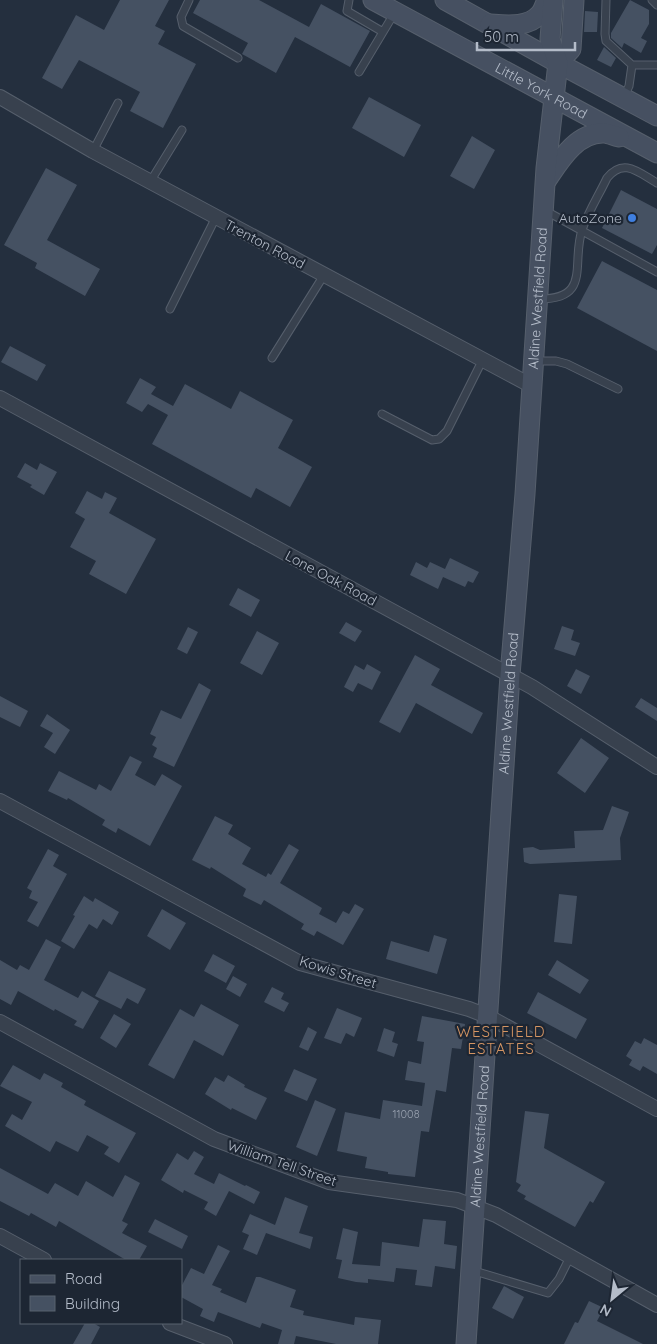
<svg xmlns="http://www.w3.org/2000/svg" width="657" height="1344" viewBox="0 0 657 1344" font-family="Quicksand,sans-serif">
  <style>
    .building { fill: #455162 }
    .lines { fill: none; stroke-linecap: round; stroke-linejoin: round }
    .lane-casing { stroke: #565f6c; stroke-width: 9 }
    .street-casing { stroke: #565f6c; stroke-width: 16 }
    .secondary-casing { stroke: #565f6c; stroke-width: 21 }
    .lane { stroke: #38414e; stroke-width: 7 }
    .street { stroke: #38414e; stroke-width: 14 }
    .secondary { stroke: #465061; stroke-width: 19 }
    .shop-dot { fill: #3f7fe0; stroke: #1d2633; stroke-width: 2 }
    .labels { text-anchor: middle; stroke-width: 4.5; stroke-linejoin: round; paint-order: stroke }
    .number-label { font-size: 11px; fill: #98a1af }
    .street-label { font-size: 14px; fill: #b4bcc9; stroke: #1d2633 }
    .poi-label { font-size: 14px; fill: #b4bcc9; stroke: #1d2633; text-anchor: end }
    .neighbourhood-label { font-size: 15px; letter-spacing: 1px; fill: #d59563; stroke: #1d2633 }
  </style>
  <rect width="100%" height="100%" fill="#242f3e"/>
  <path class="building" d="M120,0H169L155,26L165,31L158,44L196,64L163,128L130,111L140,92L79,60L62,89L42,78L76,15L104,30Z
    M200,0H259L309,27L321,4L370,31L350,67L295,37L276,73L242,54L248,43L193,13Z
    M630,0L649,10V24L641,38L647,41L641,53L624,43L622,48L611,38V33Z
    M585,11L598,12L597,32H584Z
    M604,47L616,58L611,67L597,60Z
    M369,97L421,125L404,157L352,128Z
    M472,136L495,150L474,189L450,176Z
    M46,168L77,185L47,240L100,269L85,296L35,268L37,263L4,245Z
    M621,190L657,209V245L652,254L602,228Z
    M602,261L657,290V351L577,308Z
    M10,346L46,365L37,381L1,362Z
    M140,378L156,387L151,394L173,406L185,384L231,409L240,391L293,420L278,448L312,467L290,507L256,488L251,498L152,444L168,415L148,404L142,412L126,403Z
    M25,463L37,470L40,463L57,472L44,495L30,487L32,485L17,477Z
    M87,491L102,499L105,492L117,498L109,513L156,539L126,594L89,574L96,561L70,547L85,519L75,513Z
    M450,558L479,572L473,583L468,581L465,587L443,577L438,589L410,575L416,562L427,568L430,562L445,569Z
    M238,588L260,600L251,617L229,605Z
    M346,622L362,631L355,642L339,633Z
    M562,626L574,630L571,640L580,643L575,656L554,649Z
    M188,627L198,632L187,654L177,649Z
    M257,631L279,643L262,675L240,663Z
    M415,655L440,669L431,685L483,713L472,734L416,703L400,733L379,722Z
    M367,664L381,672L372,690L358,683L353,692L344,687L355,665L364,670Z
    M576,669L590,676L581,694L567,686Z
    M199,683L211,690L174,767L153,757L157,748L152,745L156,737L150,734L161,710L181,719Z
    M0,696L28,711L20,727L0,717Z
    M641,698L657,708V721L635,707Z
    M47,714L70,730L55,754L44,747L53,733L40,726Z
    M581,738L609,758L585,793L557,773Z
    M130,756L142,762L135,775L155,786L162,774L182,786L150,846L118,828L116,833L102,825L105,820L68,798L67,800L48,791L59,771L96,790L99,784L111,791Z
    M612,806L629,812L620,838L621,860L530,864L524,862L523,848L533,847L540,850L575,848L574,831L603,830Z
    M215,816L233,825L228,834L251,848L242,864L266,877L268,873L271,875L289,844L299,850L280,883L322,908L319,914L336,923L343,911L349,914L355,904L364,909L343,945L317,931L314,936L301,929L304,924L264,900L261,905L243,896L246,889L211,867L210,869L192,860Z
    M48,849L59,855L53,866L67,874L38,927L27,921L38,902L29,898L32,891L27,888Z
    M559,894L577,896L572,944L554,942Z
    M84,896L93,902L95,898L119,912L112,925L103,919L97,929L89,924L74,949L61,941L75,916L73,915Z
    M162,909L186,923L170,950L147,936Z
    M434,935L447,939L437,974L386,959L391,941L429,952Z
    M46,939L61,947L44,980L78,998L82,991L99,1001L83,1029L74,1025L77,1021L55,1009L54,1011L18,991L11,1005L0,999V960L17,970L20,965L29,970Z
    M213,954L235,966L226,983L204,971Z
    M557,960L589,980L580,994L548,975Z
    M109,971L146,989L138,1004L127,998L121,1009L95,996Z
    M233,976L247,984L240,997L226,989Z
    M272,987L284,993L281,999L289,1003L284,1012L264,1002Z
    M538,992L587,1019L576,1039L527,1013Z
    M201,1004L239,1025L223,1056L194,1040L174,1079L148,1065L180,1009L194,1017Z
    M337,1008L362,1018L354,1037L346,1033L341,1044L324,1038Z
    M114,1014L131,1024L116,1048L100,1038Z
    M422,1016L465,1024L461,1049L452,1048L446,1092L436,1090L429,1132L421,1131L415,1177L388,1174V1172L365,1168L367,1157L337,1151L345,1112L380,1119L383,1100L422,1106L425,1083L405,1080L408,1061L421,1064L424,1042L417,1041Z
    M308,1027L317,1032L308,1051L299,1047Z
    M384,1028L395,1032L392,1042L398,1044L394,1057L377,1051Z
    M644,1038L657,1045V1074L643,1066L640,1071L629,1065L632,1060L626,1056L635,1041L641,1044Z
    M13,1065L40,1080L44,1073L63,1083L61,1087L86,1101L84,1105L136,1133L119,1163L104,1154L109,1147L87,1135L78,1152L56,1141L50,1152L5,1126L12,1114L22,1120L32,1102L0,1086Z
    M294,1069L317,1079L307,1101L284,1091Z
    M228,1075L245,1085L244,1087L267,1098L256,1120L232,1108L231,1110L205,1094L215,1077L224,1082Z
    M315,1100L336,1109L317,1156L296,1147Z
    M525,1111L549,1114L544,1148L605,1182L593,1203L590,1201L575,1227L524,1199L526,1196L517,1191L521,1185L516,1182Z
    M194,1151L204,1157L194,1174L214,1184L219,1173L245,1186L246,1185L260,1192L254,1204L229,1191L216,1216L204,1209L208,1202L184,1190L183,1193L161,1180L177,1153L188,1160Z
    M0,1168L48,1194L55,1183L78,1196L86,1181L113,1197L125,1175L140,1183L122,1221L128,1224L122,1233L147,1246L139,1260H126L59,1221L56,1227L31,1213L29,1216L0,1201Z
    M285,1197L308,1206L299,1233L313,1237L310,1249L266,1233L257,1255L243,1249L249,1235L242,1232L250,1214L275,1225Z
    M155,1219L188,1236L182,1249L148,1232Z
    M423,1219L446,1221L444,1244L457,1246L455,1269L435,1266L432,1287L415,1285L417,1270L396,1268L394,1282L368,1279V1283L356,1282L338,1278L342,1260L336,1259L343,1228L358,1232L352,1264L380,1266L382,1242L419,1247Z
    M218,1245L230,1251L212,1285L222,1289L220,1292L246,1303L256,1277H260L296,1290L290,1307L304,1311L303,1315L354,1325L355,1317L381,1320L378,1344H336L296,1336L294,1344H278L282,1330L262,1323L260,1328L218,1312L214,1322L200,1316L203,1309L181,1297V1287L191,1268L204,1274Z
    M504,1286L524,1297L513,1319L492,1308Z
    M589,1301L604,1308L597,1321L643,1344H564L575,1322L578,1323Z
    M85,1323H93L100,1327L91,1344H73Z"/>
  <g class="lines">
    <defs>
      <path id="lane" d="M189,0L181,17L183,26L238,58
        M349,0L347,11L383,32
        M606,0L605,34L606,41L632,65L629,86L624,97
        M652,0L657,5
        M632,65H657
        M359,72L395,12
        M93,151L118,103
        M150,182L182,130
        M546,211L657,272
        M538,299C592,300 571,264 582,230C588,212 599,195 607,178C624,157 639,173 657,183
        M170,309L216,217
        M272,358L324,275
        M534,361H556L567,364L618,389
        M382,414L432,440L439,439L447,431L482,361
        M471,1270L548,1293L559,1279L570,1257"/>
      <path id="street" d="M0,97L93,151L532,386
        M0,398L532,687L657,767
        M0,801L300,963L469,1009L487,1016L657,1109
        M0,1022L214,1139L329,1182L457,1200L496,1215L657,1305
        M0,1236L44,1260
        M170,1323L225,1344"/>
      <g id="secondary">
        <path id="s1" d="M373,0L657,153"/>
        <path d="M445,0L558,63L657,116"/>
        <path d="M490,24C506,25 528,28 540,14C543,11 545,4 547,0"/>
        <path d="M558,63L571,49L574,0"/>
        <path d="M546,181C559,162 576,132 604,133C608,133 614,136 619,137"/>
        <path id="s2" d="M466,1344L510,675L525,494L546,168L558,63L550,39L553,0"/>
      </g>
    </defs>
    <use href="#lane" class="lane-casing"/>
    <use href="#street" class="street-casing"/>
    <use href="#secondary" class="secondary-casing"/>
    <use href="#lane" class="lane"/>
    <use href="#street" class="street"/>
    <use href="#secondary" class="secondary"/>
  </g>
  <circle class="shop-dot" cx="632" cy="218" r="5"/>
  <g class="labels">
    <g class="number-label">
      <text x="406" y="1118">11008</text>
    </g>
    <g class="street-label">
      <text dy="5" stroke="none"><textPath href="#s1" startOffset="191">Little York Road</textPath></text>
      <text transform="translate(265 244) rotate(28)" y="5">Trenton Road</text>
      <text dy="5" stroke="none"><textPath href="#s2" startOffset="1048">Aldine Westfield Road</textPath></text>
      <text transform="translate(331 578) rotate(28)" y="5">Lone Oak Road</text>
      <text dy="5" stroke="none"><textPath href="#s2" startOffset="642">Aldine Westfield Road</textPath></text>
      <text transform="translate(338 972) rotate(17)" y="5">Kowis Street</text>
      <text dy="5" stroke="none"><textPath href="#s2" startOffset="208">Aldine Westfield Road</textPath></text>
      <text transform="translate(282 1163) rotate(19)" y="5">William Tell Street</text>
    </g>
    <g class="poi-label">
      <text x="622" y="223">AutoZone</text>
    </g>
    <g class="neighbourhood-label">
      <text x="501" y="1037">WESTFIELD<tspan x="501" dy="17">ESTATES</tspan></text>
    </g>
  </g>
  <rect x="20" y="1259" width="162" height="65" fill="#1d2633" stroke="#59626f"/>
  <rect x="30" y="1275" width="25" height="8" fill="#465061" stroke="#59626f"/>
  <text x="65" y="1284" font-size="15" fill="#b4bcc9">Road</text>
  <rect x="30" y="1296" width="25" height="15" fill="#455162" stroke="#59626f"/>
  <text x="65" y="1309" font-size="15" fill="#b4bcc9">Building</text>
  <g transform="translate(612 1299) rotate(209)" stroke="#1d2633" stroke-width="4" paint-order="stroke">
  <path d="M0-4L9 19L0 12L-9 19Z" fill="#b4bcc9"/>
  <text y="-8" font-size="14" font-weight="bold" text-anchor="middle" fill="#b4bcc9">N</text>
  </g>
  <path d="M477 42v8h98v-8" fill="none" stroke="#b4bcc9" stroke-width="2.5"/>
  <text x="484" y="42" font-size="15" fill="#b4bcc9" stroke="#1d2633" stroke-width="4" paint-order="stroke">50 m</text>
</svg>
